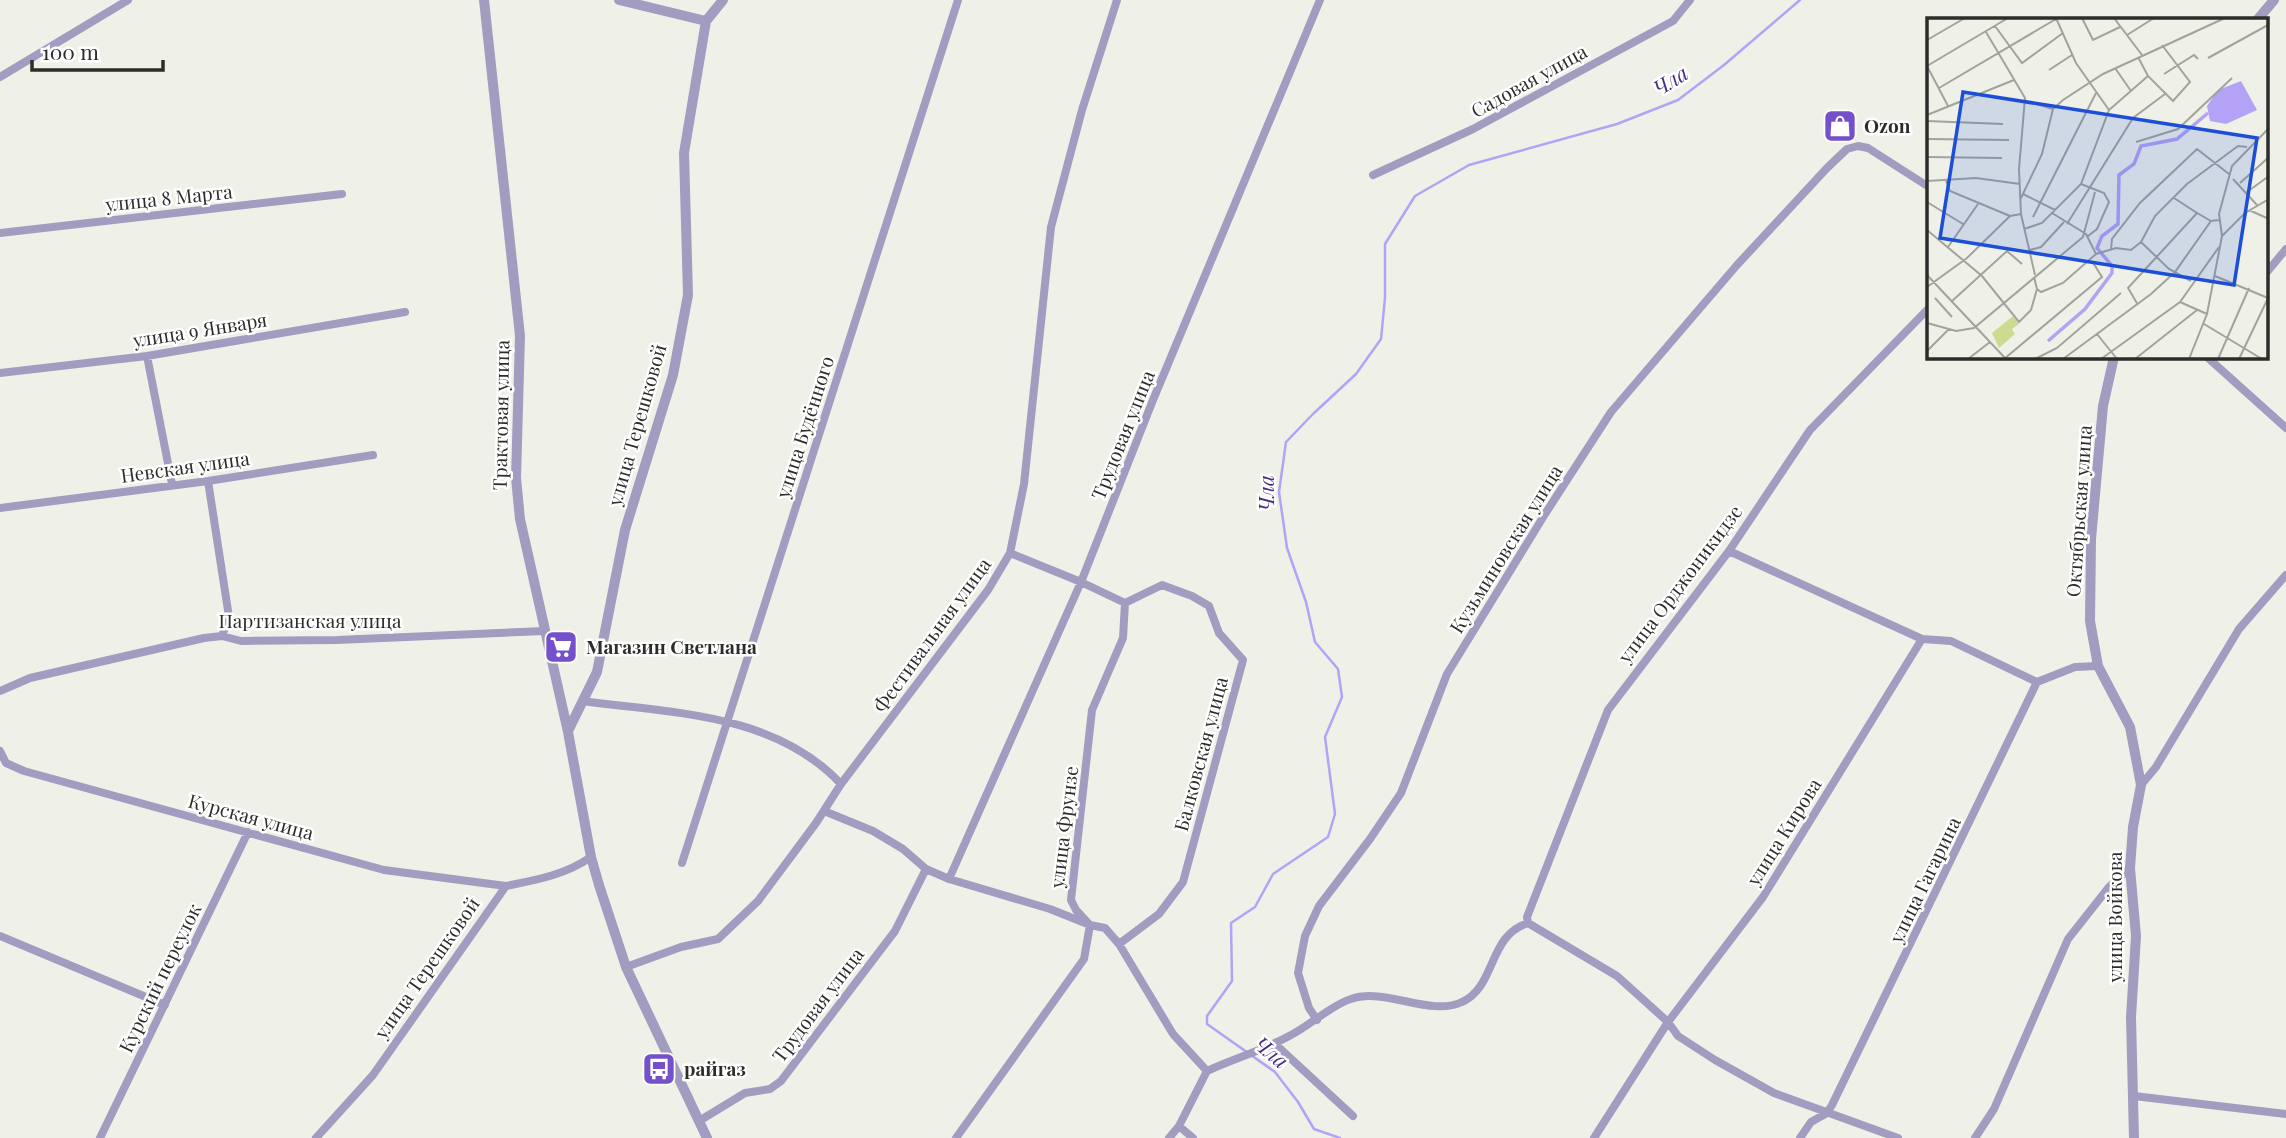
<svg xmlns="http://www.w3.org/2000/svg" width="2286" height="1138" viewBox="0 0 2286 1138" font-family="'Playfair Display',serif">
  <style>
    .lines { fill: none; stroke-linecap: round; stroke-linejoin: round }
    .stream { stroke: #b3a2f5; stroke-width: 2.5 }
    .minor { stroke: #a29cc0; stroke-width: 8 }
    .tertiary { stroke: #a29cc0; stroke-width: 10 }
    .labels { text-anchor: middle; stroke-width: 5; stroke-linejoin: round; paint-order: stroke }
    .street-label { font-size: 19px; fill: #2c2d2a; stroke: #fff }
    .poi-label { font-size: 19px; font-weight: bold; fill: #2c2d2a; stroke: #fff; text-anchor: start }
    .water-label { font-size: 21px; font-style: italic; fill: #482987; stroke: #fff }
    .inset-river { fill: none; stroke: #b3a2f5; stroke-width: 3.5 }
    .inset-road { fill: none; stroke: #a1a39d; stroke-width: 2 }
    .view { fill: #1d4ed8; fill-opacity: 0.15; stroke: #1d4ed8; stroke-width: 3.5 }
    .inset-edge { fill: none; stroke: #2c2d2a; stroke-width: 3.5 }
  </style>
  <rect width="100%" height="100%" fill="#eff1e9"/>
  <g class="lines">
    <path class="stream" d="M1340,1138L1314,1129L1298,1102L1275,1072L1207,1024V1016L1232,981L1231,923L1255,907L1273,874L1328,837L1335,814L1325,737L1342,697L1338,669L1315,642L1306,602L1287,548L1279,492L1286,442L1313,414L1356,374L1381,339L1385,298V244L1415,196L1469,165L1617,124L1678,100L1724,65L1800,0"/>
    <path class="minor" d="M0,77L128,0
      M1373,175L1473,129L1673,21L1690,0
      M0,233L342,194
      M2267,272L2286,249
      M147,356L172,484
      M2207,357L2286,428
      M0,373L147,356L405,312
      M208,481L229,617L222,636
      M0,508L208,481L373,455
      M1729,551L1922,639
      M1010,553L1081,582L1125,603L1162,585L1192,596L1209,606L1219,633L1243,660L1183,882L1159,914L1119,944
      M0,691L30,678L204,638L222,636L241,641L337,640L544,631
      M582,701C672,713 775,713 841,784
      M0,751L6,763L24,771L384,870L506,886
      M2141,785L2156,767L2239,629L2286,575
      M824,811L873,831L903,849L926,869L949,879L1050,909L1090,925L1105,928L1119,944L1173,1034L1207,1071
      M682,863L958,0
      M949,879L1081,582L1153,400L1320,0
      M1088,923L1076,910L1071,900L1092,710L1123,638L1125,603
      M1528,923L1527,917L1608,710L1729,551L1810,430L1929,308
      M0,936L165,1005
      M626,967L681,947L718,939L758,901L816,823L841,784L988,590L1010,553L1024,484L1051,227L1082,110L1117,0
      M1317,1020L1309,1008L1298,973L1305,936L1319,906L1370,839L1401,793L1447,674L1545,514L1611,412L1737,265L1827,168L1847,149L1858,146L1868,148L1929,187
      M1275,1044L1353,1116
      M1207,1071C1235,1058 1264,1050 1291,1035C1309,1026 1333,1004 1351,999C1385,987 1430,1017 1462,1002C1496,987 1488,935 1528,923L1617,976L1668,1022L1678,1036L1715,1060L1774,1093L1898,1138
      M2134,1096L2286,1114
      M699,1121L745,1093L770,1089L781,1081L895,931L926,869
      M1179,1126L1193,1138
      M100,1138L248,832
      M316,1138L373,1075L506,886C536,880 565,875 591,857
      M956,1138L1084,959L1090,925
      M1169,1138L1179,1126L1207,1071
      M1594,1138L1668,1022L1763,897L1922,639L1951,641L2037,682
      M1800,1138L1811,1122L1827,1113L1832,1105L2037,682L2075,667L2098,666
      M1975,1138L1994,1109L2068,939L2109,887L2130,868"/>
    <path class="tertiary" d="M484,0L520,336L516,478L520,519L568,732L591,857L599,885L626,967L707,1138
      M619,0L706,21
      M2258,19L2274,0
      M2114,357L2103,406L2091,539L2090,621L2098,666L2130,727L2141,785L2133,827L2130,868L2136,936L2131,1017L2134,1138
      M568,731L597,672L625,530L673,375L688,295L684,153L706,21L723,0"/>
  </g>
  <defs>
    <symbol id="shop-square" viewBox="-11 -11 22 22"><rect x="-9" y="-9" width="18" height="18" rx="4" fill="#7451ca" stroke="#fff"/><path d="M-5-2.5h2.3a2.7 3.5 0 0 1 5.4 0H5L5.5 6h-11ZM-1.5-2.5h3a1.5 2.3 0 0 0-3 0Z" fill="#fff"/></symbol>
    <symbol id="supermarket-square" viewBox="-11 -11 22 22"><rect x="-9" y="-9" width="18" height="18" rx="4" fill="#7451ca" stroke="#fff"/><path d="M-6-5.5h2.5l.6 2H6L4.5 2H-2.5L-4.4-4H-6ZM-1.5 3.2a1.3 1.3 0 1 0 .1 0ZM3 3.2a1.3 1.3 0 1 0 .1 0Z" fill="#fff"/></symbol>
    <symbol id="bus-square" viewBox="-11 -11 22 22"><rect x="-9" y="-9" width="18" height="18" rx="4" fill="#7451ca" stroke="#fff"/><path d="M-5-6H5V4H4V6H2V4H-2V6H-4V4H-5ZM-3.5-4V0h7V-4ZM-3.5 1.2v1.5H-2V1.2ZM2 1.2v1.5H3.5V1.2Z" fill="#fff"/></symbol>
  </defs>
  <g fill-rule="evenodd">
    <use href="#shop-square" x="1821" y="107" width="38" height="38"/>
    <use href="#supermarket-square" x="542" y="628" width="38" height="38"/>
    <use href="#bus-square" x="640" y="1050" width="38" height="38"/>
  </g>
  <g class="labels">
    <g class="street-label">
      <text transform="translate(1529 81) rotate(-29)" y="7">Садовая улица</text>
      <text transform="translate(169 198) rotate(-6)" y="7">улица 8 Марта</text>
      <text transform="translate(200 330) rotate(-9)" y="7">улица 9 Января</text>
      <text transform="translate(501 415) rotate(-89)" y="7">Трактовая улица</text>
      <text transform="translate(637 425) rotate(-74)" y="7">улица Терешковой</text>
      <text transform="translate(805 427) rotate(-72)" y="7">улица Будённого</text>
      <text transform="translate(1123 435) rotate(-68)" y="7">Трудовая улица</text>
      <text transform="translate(185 467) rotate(-8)" y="7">Невская улица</text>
      <text transform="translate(2079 511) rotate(-86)" y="7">Октябрьская улица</text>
      <text transform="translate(1506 549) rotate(-58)" y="7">Кузьминовская улица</text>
      <text transform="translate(1680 584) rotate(-53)" y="7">улица Орджоникидзе</text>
      <text x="310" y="628">Партизанская улица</text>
      <text transform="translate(932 635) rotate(-54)" y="7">Фестивальная улица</text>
      <text transform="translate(1201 754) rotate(-75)" y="7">Балковская улица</text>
      <text transform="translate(251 817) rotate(15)" y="7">Курская улица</text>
      <text transform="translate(1064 827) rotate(-83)" y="7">улица Фрунзе</text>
      <text transform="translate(1784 832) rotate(-58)" y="7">улица Кирова</text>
      <text transform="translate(1925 880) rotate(-64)" y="7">улица Гагарина</text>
      <text transform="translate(2115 917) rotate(-90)" y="7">улица Войкова</text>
      <text transform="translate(427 968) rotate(-55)" y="7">улица Терешковой</text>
      <text transform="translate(160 978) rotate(-64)" y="7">Курский переулок</text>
      <text transform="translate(818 1005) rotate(-53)" y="7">Трудовая улица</text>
    </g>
    <g class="poi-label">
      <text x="1864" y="133">Ozon</text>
      <text x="586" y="654">Магазин Светлана</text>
      <text x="684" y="1076">райгаз</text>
    </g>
    <g class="water-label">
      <text transform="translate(1671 81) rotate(-32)" y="7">Чла</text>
      <text transform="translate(1267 493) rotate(-90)" y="7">Чла</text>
      <text transform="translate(1271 1053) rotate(40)" y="7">Чла</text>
    </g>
  </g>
  <g transform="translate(1927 18)">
    <rect width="341" height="341" fill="#eff1e9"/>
    <path d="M86,298L92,306L85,311L88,316L72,330L65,315Z" fill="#cbdb91"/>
    <path d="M314,63L330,92L299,106L283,103L280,88L291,72Z" fill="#b3a2f5"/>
    <path class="inset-river" d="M121,323L158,291L185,255V248L170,230L175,218L191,206L192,157L207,146L214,128L250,121L281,95"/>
    <path class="inset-road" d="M129,0L149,45L182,92M155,0L166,22L193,9M187,0L215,37M68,8L95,45L136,15M59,14L98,80L92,151L94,196L108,257M200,17L227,0M0,22L38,0M211,39L221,58L246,83L263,64L235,27M281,40L341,7M0,48L81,0M0,48L21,88M188,50L204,73M122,52L145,37M237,56L267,37L271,41M12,70L129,1M98,83L126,91M0,97L87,62M0,103L76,106M0,121L82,122M209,124L251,111L305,60M0,139L75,140M306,161L330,187M0,163L49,160L93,166M19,163L23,173L83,198M313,165L342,139M154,166L177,175L182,184L170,211L161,218M320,174L342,158M96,176L128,192M94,180L115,136L126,91L136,82L176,56L298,0M247,180L270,195M0,184L36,206M322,192L342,201M125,195L159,216L169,236M106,199L169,75M140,206L206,100L238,76M97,211L115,205L154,166L182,92L221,58M0,212L55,258L92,304L104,292L110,271L107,259M295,218L292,196L305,148L342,110M214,224L228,198L260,166L311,128L320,129M21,229L51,186M103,232L114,229L137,204M184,232L185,221L213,185L270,131L302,156M169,236L189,230L204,232L214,224L242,251L264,263M0,257L78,340M288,258L341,280M0,269L40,240L83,198L94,196M110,271L114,274L136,265L169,236M8,280L25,299M24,284L80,233L95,246M253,284L280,296M211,287L201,270L270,195L284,203M0,305L29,313L47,310L156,219L168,174M277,306L335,341M170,316L190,341M0,333L22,311M41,341L63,324M77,341L175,259L165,243M108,341L130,330L194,275M136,341L224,276L248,254L284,203L292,202M174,341L253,284L292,229M208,341L270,292M262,341L280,296L295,218L318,195L342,181M291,341L322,270M312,341L342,278"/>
    <path class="view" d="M36,74L330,120L307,267L13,220Z"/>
    <rect width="341" height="341" class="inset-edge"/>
  </g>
  <path d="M32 60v10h131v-10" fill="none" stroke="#2c2d2a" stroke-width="3.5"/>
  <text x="42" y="60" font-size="21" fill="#2c2d2a" stroke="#ffffff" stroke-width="5" paint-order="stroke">100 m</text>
</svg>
